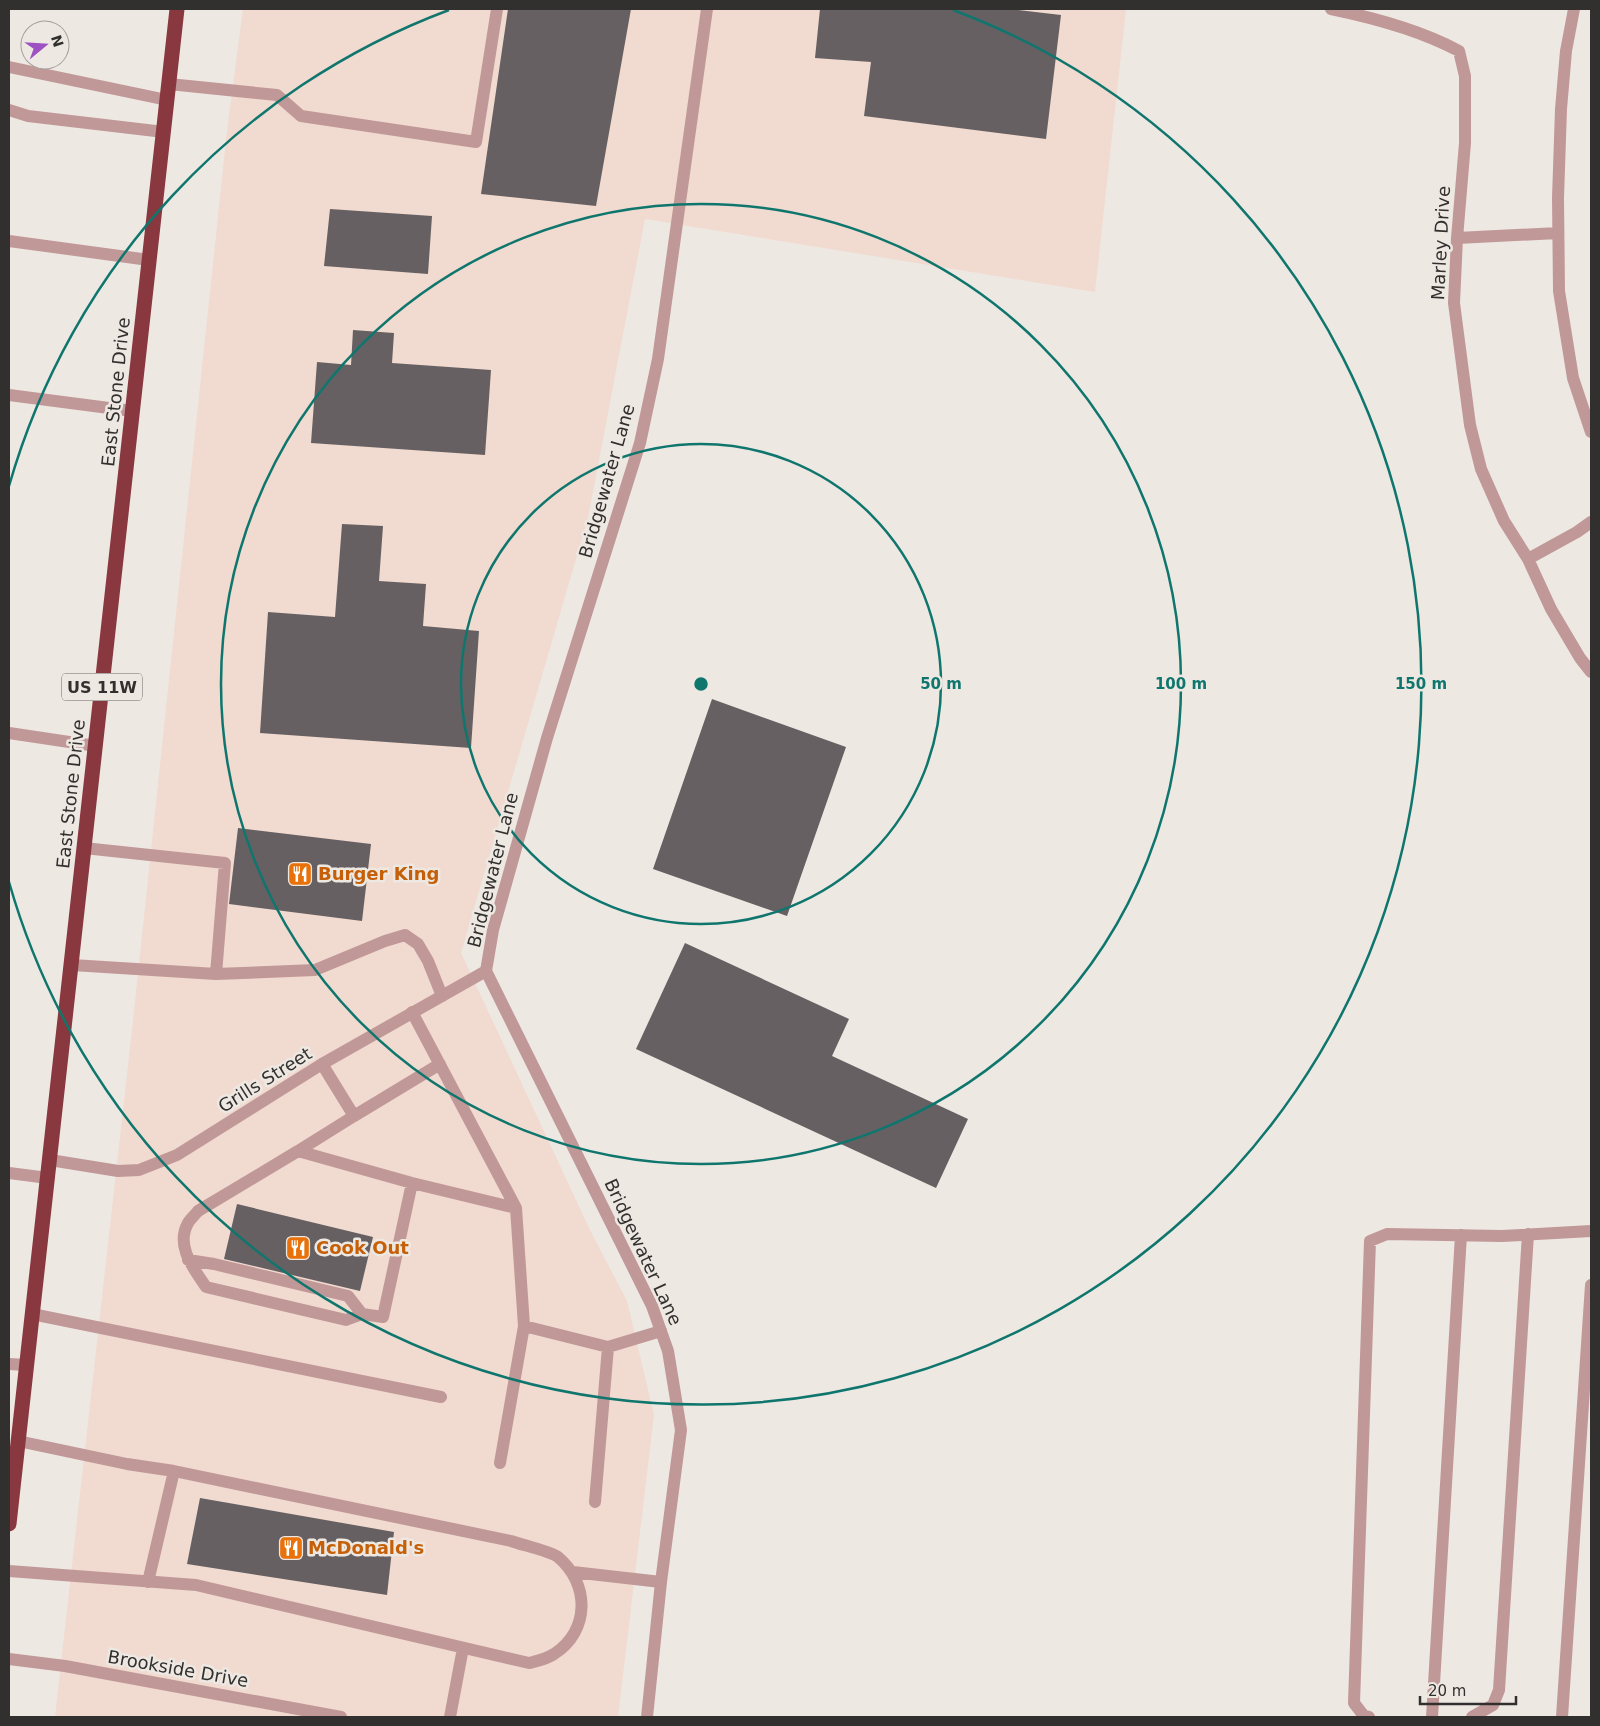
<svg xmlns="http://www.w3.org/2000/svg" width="1600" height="1726" viewBox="0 0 1600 1726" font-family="'DejaVu Sans',sans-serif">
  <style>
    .commercial { fill: #f1dacf }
    .building { fill: #666063 }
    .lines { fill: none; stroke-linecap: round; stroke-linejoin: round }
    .lane { stroke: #c19898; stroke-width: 12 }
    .street { stroke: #c19898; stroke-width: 12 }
    .highway { stroke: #88383e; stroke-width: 15 }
    .ring { fill: none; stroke: #0f766e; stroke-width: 2.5 }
    .labels { text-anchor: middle; stroke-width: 5; stroke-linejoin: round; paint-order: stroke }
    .shield { fill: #eee8e3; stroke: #6a6764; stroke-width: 1 }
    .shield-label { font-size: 16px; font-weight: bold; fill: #32302e }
    .street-label { font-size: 18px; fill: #32302e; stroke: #eee8e3 }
    .food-label { font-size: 18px; font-weight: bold; fill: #c56008; stroke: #eee8e3; text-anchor: start }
    .centre { fill: #0f766e; stroke: #eee8e3; stroke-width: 2.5 }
    .ring-label { font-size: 15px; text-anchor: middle; font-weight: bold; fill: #0f766e; stroke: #eee8e3; stroke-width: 5; stroke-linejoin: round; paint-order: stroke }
  </style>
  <rect width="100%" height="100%" fill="#eee8e3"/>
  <path class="commercial" d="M243,9H1126L1095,292L645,219L588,518L461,953L590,1230L627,1301L654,1415L618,1717H55L133,1021L227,131Z"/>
  <path class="building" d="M508,9H631L596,206L481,194Z
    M820,9H1009L1061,15L1046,139L864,116L871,62L815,58Z
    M330,209L432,216L428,274L324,266Z
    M353,330L394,333L392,363L491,370L485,455L311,443L317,362L351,365Z
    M342,524L383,526L379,581L426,584L423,626L479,631L471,748L260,733L268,612L335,617Z
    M712,699L846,747L787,916L653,869Z
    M238,828L371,844L362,921L229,904Z
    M685,943L849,1019L832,1056L968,1119L936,1188L636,1049Z
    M237,1204L373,1237L360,1291L224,1259Z
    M200,1498L394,1532L387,1595L187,1564Z"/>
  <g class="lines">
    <path class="lane" d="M1331,9C1375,18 1420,30 1459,51L1465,76V143L1457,238L1454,303L1470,425L1481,469L1504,521L1528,559L1551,609L1580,658L1591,672
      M1574,9L1566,51L1561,109L1558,198L1559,291L1573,378L1591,432
      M9,67L167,100
      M169,84L277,95L301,116L476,142L497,9
      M9,110L28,116L164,132
      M1457,238L1558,233
      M9,241L149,260
      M9,395L132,411
      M1528,559L1577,532L1591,522
      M9,733L96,746
      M72,965L216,974L225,863L84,848
      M216,974L315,970L385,941L405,935L418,944L428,961L442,996
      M412,1012L516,1208L524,1326L608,1347L661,1331
      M322,1064L354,1116L440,1064
      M354,1116L298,1151L412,1183L516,1208
      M298,1151L198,1211C195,1215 190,1219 188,1223C175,1246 194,1269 206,1287L346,1320L362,1314
      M9,1173L48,1178
      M188,1260L214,1264L348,1296L362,1314L383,1317L412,1183
      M32,1314L441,1397
      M9,1364L27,1365
      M500,1463L524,1326
      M595,1502L608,1347
      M9,1571L196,1585L529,1663C537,1661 547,1659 554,1654C590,1631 590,1584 558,1557C550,1551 522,1545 511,1541L174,1471L127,1464L18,1441
      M573,1572L661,1582
      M148,1582L174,1471
      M450,1717L463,1648
      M1369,1717L1364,1716L1354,1703L1370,1241L1387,1234L1502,1236L1591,1231
      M1432,1717L1461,1235
      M1472,1717L1493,1705L1499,1690L1528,1234
      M1562,1717L1591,1285"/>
    <path class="street" d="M50,1160L118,1171L139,1170L177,1155L322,1064L486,971
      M9,1659L65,1666L341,1717
      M647,1717L661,1582L681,1430L668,1351L652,1306L486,971L493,930L547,738L640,443L658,359L707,9"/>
    <path class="highway" d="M9,1524L177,9"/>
  </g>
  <g class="ring">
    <circle cx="701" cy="684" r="240"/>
    <circle cx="701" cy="684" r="480"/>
    <path d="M9 486A720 720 0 0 1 449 10M953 10A720 720 0 1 1 9 882"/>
  </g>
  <defs>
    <symbol id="restaurant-square" viewBox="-11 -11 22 22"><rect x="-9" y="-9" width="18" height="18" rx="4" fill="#e8710a" stroke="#eee8e3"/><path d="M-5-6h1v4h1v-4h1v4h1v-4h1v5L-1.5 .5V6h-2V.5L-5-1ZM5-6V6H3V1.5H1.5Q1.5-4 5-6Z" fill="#fff"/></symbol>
  </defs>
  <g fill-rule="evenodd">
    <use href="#restaurant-square" x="286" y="860" width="28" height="28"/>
    <use href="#restaurant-square" x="284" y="1234" width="28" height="28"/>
    <use href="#restaurant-square" x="277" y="1534" width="28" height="28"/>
  </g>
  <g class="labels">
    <rect class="shield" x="62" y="673.5" width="80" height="27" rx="4"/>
    <g class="shield-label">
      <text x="102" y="693">US 11W</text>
    </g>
    <g class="street-label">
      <text transform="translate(1441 243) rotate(-87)" y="6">Marley Drive</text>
      <text transform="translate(116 392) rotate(-84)" y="6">East Stone Drive</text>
      <text transform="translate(607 481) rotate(-74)" y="6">Bridgewater Lane</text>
      <text transform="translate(71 794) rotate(-84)" y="6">East Stone Drive</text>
      <text transform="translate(493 870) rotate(-76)" y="6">Bridgewater Lane</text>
      <text transform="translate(265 1080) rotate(-32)" y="6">Grills Street</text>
      <text transform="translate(643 1252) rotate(65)" y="6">Bridgewater Lane</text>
      <text transform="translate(178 1669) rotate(10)" y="6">Brookside Drive</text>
    </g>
    <g class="food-label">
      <text x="318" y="880">Burger King</text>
      <text x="316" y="1254">Cook Out</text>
      <text x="308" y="1554">McDonald's</text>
    </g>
  </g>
  <circle cx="701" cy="684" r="8" class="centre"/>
  <g class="ring-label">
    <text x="941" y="689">50 m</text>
    <text x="1181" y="689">100 m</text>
    <text x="1421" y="689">150 m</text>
  </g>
  <rect width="1600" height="1726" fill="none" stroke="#32302e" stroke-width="20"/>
  <g transform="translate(45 45) rotate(72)"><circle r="24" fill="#eee8e3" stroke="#a39e9b"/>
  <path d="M0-4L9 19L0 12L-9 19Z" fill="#9e51c2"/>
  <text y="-8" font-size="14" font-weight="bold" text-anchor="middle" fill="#32302e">N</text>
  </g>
  <path d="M1420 1696v8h96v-8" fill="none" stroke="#32302e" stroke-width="2.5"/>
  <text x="1428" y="1696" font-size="15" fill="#32302e" stroke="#eee8e3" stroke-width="4" paint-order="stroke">20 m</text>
</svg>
